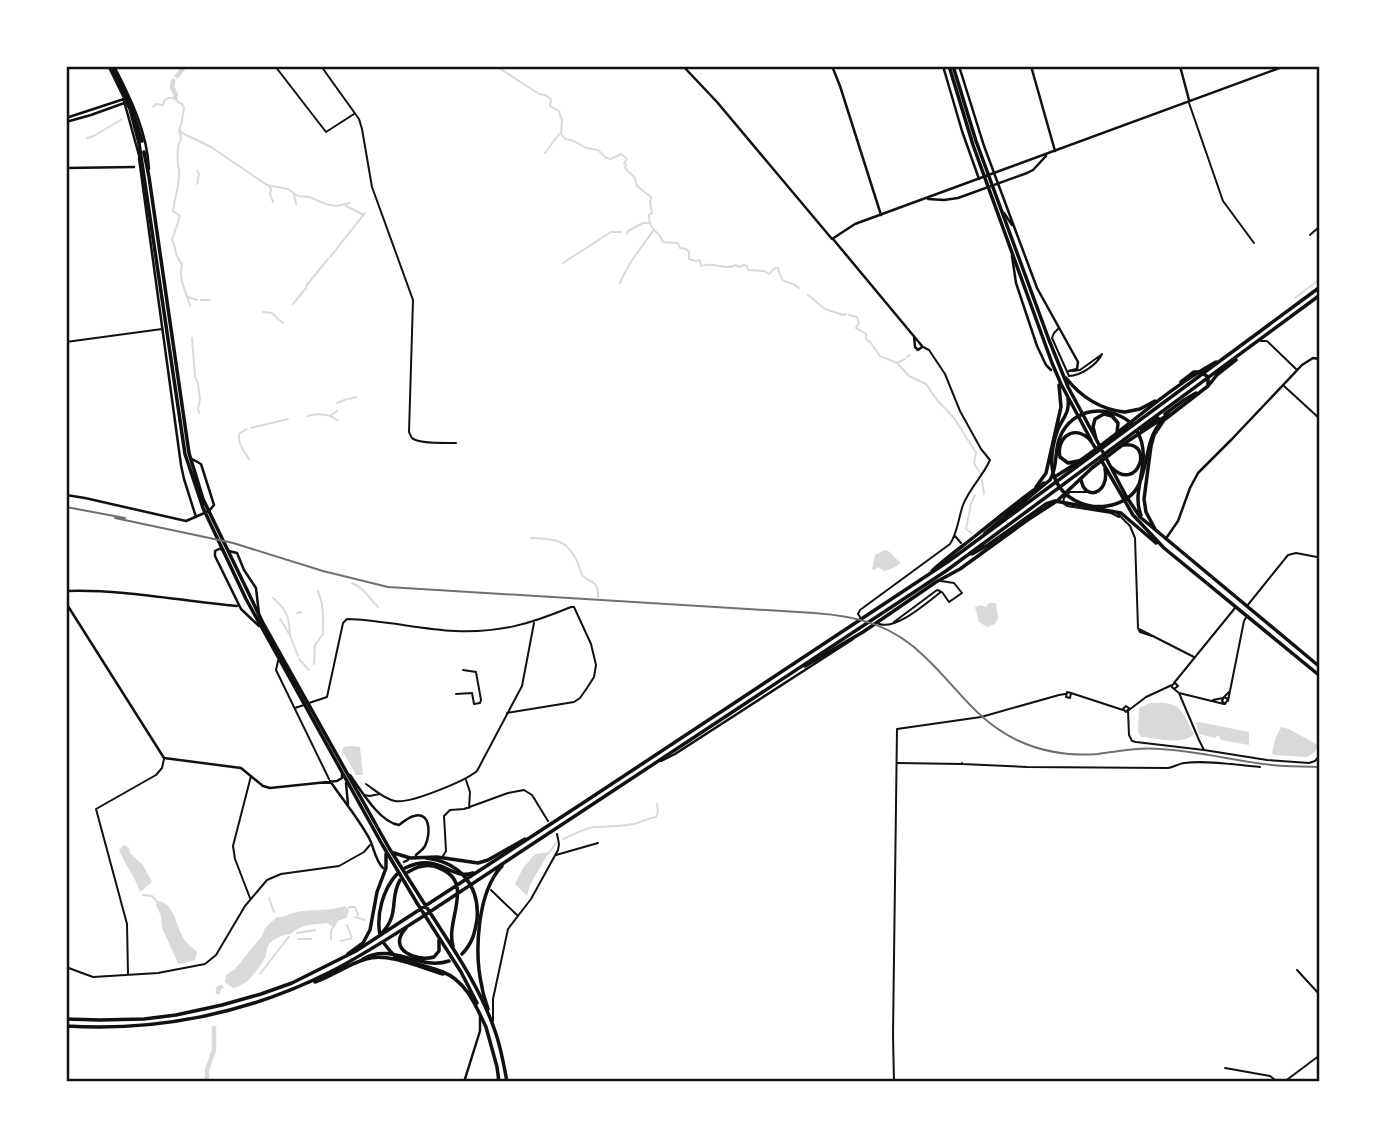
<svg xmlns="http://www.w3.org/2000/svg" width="1386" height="1148" viewBox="0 0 1386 1148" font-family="'Work Sans',sans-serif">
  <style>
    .water { fill: #d9d9d9 }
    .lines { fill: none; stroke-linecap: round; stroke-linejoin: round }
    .stream { stroke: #d9d9d9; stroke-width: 2 }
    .river { stroke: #d9d9d9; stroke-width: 4.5 }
    .minor { stroke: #111; stroke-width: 2 }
    .tertiary { stroke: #111; stroke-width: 2.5 }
    .secondary { stroke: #111; stroke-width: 2.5 }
    .primary { stroke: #111; stroke-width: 3.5 }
    .trunk { stroke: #111; stroke-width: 3.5 }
    .rail { stroke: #707070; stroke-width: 2 }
    .neatline { fill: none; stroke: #111; stroke-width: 2.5 }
  </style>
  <rect width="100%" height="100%" fill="#fff"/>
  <path class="water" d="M885,550C893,552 894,559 901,562C897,567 889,570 884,571L878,567L874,570L872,569L875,555Z
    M989,603H996L998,618L995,624L987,627L979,622L975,607L981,605L986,607Z
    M1150,703C1181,701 1181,709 1194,734C1183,746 1157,738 1141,737L1138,732L1139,708Z
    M1199,722L1249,732V745L1221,740L1218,735L1215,738L1199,734L1196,723Z
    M1281,727L1289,729L1318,745L1315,752L1307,757L1274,755L1272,753L1276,737Z
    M350,746L360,747L363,775H356L342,750L344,747Z
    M124,845L129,848L130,853L143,865L152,882L140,892C135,876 125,865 119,850Z
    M549,852L530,885L527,896L515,884L523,868L535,854Z
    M159,901C176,905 176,928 184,939C187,944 193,948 197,952L195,960L181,964L178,963L162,928L161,916L156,905Z
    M345,906L349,911L346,918L338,921L335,926H331L328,923C314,925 302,923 291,934C283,934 272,939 268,946C266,950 267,954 265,958C258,970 248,985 233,988L225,982L226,975L235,969L262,936L265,928L277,917C284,918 286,915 293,913C310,908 329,912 345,906Z"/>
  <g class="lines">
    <path class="stream" d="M496,66L539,94L545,95L551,99L550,106L559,111L562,121L561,134L565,139L574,141L586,148L598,150L606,158L611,159L621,154L627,159L624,163L626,165L625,168L635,178L637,186L651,197L650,202L652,213L649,215C648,231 660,231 663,242L678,243L680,248L686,249L689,252V259L696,261L700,260L701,266C713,261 725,271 736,265L739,267L744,265L747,266L748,270L764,271L769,274L775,268H778C783,289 787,277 799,288
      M153,107L156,104L163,105L164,101L168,98H175L178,102L182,104L184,108L182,120
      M182,121L179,130L181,138C177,148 177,153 178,164C178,168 180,171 179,175C179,188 174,200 173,211L180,216L172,240C177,249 174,256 182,264C178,280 186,290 190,306
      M180,130L182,133L211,147L267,185L288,189L298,196L309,197L326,204L336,206L350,203
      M87,138L94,136L122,119
      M545,153L559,134
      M197,171L199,174L197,184
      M268,185L271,189L270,194L273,202
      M294,194L296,204
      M346,206L362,214
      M627,234L628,231L643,223H649
      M330,257L365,213
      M563,263L611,232H621
      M620,283C628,263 641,248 653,231
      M306,286L328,259
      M808,295L825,309L843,315L846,314
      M188,297L197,300
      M1295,298L1320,279
      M201,300H210
      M293,304L306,288
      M263,312L272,313L279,320
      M849,315L857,317L859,323L856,328L866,334V339L871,343L880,356L897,363L909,376L926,384L937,400L954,418L975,451
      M281,321L283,323
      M192,338L195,376L198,384L200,399L198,409
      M907,357L910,355
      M897,363L905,359
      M349,399L356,397
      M337,403L347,399
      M199,411V413
      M308,416C315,413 330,414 335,419
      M330,416L337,411
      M337,420H338
      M251,428L288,419
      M240,433L247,429
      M239,434C238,445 244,451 249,459
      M976,452L974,463L980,473
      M982,480L984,494
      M971,533L966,529L971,504L975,495
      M531,538C553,539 566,538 577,561C579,565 580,573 583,576C592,585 598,578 598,597
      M352,583C364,588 369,598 378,607
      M318,591L322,604L323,616
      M273,598C287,610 289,616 290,635
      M297,613L301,612
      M280,619L290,635L298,656
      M299,659L309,670
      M314,664L315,645L323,634V618
      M563,839C573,835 584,828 595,827C608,826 628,827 640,822C646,820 649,818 656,817L658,811L657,804
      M548,854L556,843
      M143,895L152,896L158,903
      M269,898L274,912
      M347,909L350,907H355L358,915
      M355,917L365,920
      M297,933L315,930
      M298,939H311
      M331,939V931L334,926
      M341,941L352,938L347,925
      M260,974L287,939L289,937
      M217,988H219"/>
    <path class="river" d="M177,76L185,66
      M173,81L172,87L176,95L175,98
      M218,992L219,988L221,987
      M207,1082V1070L214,1050V1028"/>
    <path class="minor" d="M275,66L326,132L354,114
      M321,66L359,119L362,129L372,187L413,300L409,432C410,434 411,437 412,438C417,444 447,443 456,443
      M1189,103L1223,201L1254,243
      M1310,235L1320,226
      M1059,328L1054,333L1052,338L1069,376C1080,376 1097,365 1102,354
      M1261,341H1267L1296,369
      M66,342L162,329
      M1073,371L1080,370L1101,355
      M1284,386L1320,419
      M1087,492H1070L1064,498L1063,503L1067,506L1111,513L1119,517
      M1118,514L1130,526L1135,538L1138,628L1140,632L1152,636
      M955,536L961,543
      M941,581L954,583L962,593L949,602L942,592
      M1247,606L1288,555L1296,553L1317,557L1320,555
      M860,617L858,614L860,610L950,544C958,532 958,519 963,505C969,489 983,476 990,460L981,449L960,411L945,374L929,350L923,347
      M894,622L937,590L940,591
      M879,624C897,630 926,603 941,592
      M1139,629L1194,657
      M278,661L276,670L329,779
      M1174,683L1235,608
      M1175,683L1178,686L1174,689L1171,686Z
      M1174,689L1179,693L1224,704
      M1067,692L1071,693L1070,698L1066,697Z
      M1071,693L1123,710
      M1179,693L1199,740L1204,750
      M456,694L472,693L474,704L480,703L481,700L476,672L463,670
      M1224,697L1228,699L1225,704L1222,701Z
      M1213,700L1223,698L1229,692
      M1228,701L1244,621L1247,616
      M309,703L327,697L343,623L347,619C383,620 419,629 455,631C500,633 530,624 571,607H574L591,644L596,665L594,677L587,688L580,698L574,702L507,713
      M1126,706L1129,708L1126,712L1123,709Z
      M295,708L304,705
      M1129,710L1146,697L1172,685
      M1128,711L1129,735L1132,741L1136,742L1204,750L1267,760L1309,763L1315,761L1320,755
      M898,763L962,764V763
      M962,764L1027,767L1168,768C1174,767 1178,764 1184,763C1209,760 1236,765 1260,767
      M466,780L470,792L469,808
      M366,784C375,790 384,799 395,801C410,804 465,781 477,771L522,686L534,623
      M364,795L370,796L379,794
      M556,855L598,843
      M443,856L446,851L444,816L450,810L464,809L508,793L524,790L532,795L548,821
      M491,890L517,915
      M250,898L235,859L233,846L251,776
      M66,967L93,977L158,973L205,964L216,955L245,906L267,880L281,874L339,866L364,852L370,845
      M1297,970L1320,995
      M128,974L127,924L96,809L156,775L162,768L164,759
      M493,1021V999L508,929L531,899L558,850L559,844L557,834
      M1225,1068L1270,1076L1278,1082
      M894,1082L893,1035L897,729L981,717L1059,695L1065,694
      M1284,1082L1320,1055"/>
    <path class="tertiary" d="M832,66L840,86L881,215
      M1031,66L1055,151
      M1180,66L1189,100
      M139,158L181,465L184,479L196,517
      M66,168L134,167
      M833,239L922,346
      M914,336L915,347L918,350L922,347
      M66,495L85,498L186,521L209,511L214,505L201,464L192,459
      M1167,537L1178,521L1190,488L1198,473L1232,439L1302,365L1313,358L1320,359
      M223,549H219L215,551V556L241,609L259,626
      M229,551L237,553L244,570L256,588L259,614
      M66,591C123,589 181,601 237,606
      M66,603L164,758L241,768L263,786L270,788L337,781L342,778V774
      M661,761L675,754L853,639
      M350,775C360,789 380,823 399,825C403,822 409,817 414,816C432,811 430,837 425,846C422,851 420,851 416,855
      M330,781C343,800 358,818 369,838C374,847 375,860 383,868
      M346,783L348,804
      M404,862L408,860"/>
    <path class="secondary" d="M114,66C131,99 147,132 149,169
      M683,66L717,102L832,239L855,224L1285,66
      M943,66L962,131L979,179
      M959,66L984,146L1037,288L1078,362L1077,369L1069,371
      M124,101L140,159
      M66,118L127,98
      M66,122L91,115L127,102
      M928,199L944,200L958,198L1027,173L1033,170L1046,156
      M1004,213L1012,225
      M1012,256L1016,283L1037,346L1046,365L1051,370
      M464,1082L480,1031V1017"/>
    <path class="primary" d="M109,66L130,109L139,143L185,454L203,508L246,599L383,846L417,903
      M112,66L132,108L142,141
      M949,66L973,145L1052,363L1061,384L1091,440
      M953,66L976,141L1049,340L1068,387L1095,437
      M144,152L149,177L189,453L203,499L263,623L389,848L422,900
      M1066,378C1081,397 1100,409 1124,412
      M1181,382L1194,372H1201L1208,377V386
      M1068,399C1070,412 1063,418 1058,429C1054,440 1051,455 1052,466C1053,479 1060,491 1071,498C1081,505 1095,508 1107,506C1158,497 1136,448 1162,421
      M1125,412L1140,409L1155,401
      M1165,414L1184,400L1196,393
      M1141,429L1158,418
      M1112,468C1138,493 1155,441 1124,445
      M1081,479C1084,502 1110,494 1105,469
      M1036,487L1046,473L1061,407L1059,385
      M805,666L863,632L936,582L960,569L1029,519L1057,501L1092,468L1125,443L1169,414
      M394,853L410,858L437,857L478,863L488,860L525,839
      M426,858C459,862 480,885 477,919C475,933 472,944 462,954
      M406,928C386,950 417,962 434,957L439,951V940
      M348,954L363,943L370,930L377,892L386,868V854
      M363,959C392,942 419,971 449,961"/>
    <path class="trunk" d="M1137,431C1154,461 1130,489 1141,515
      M1117,433L1118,423L1112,416L1104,414L1095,419L1093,427L1096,439L1126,496L1140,517L1320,667
      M1100,458L1133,515L1164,548L1320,676
      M1078,461L1068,463L1060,457C1056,440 1071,425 1087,437C1092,441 1094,446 1097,451
      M1056,476C1112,443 1159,393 1216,362
      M1155,529L1146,512L1144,499L1151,446L1154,435L1164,420L1208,386L1217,375L1236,360
      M985,533L1050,480C1058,467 1054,451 1060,437C1072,407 1110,403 1133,425
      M972,554L988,545L1046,504L1055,501L1121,513L1156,543
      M932,571C947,557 963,546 979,533C1001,516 1021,498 1044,483
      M405,868C440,851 450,881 473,873
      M408,872C418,866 428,863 439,868C476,882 445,920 453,946
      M422,900C449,943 480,985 496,1034C501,1049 504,1065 507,1082
      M417,903L461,972L477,1003
      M383,932C400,912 389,899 400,880
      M380,935C376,915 383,889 397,874
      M383,942L390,951L395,956C410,963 427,966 443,972C466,981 476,1006 486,1027
      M315,982C333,976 348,964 366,959C388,952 422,968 443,974
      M488,1009C486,1002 483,995 482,987C474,953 477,892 502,866
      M66,1019L100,1020L144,1019L176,1015L222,1005L261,994L292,983L356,951L589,799L949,561L1320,287
      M66,1026C157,1032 249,1013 330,972C362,956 392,936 422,917L946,571L1320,295
      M486,1027L497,1067L499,1082"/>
    <path class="rail" d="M66,507L125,518
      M115,518L233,543L323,571L388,587L814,613C858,616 893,625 925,657C958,688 976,721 1019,741C1043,752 1072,756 1098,754C1119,751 1139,747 1161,749C1198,751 1235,761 1272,765C1287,767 1304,766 1320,767"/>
  </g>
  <rect width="1386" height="1148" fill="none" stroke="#ffffff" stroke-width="136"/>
  <rect x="68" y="68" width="1250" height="1012" class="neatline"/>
</svg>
